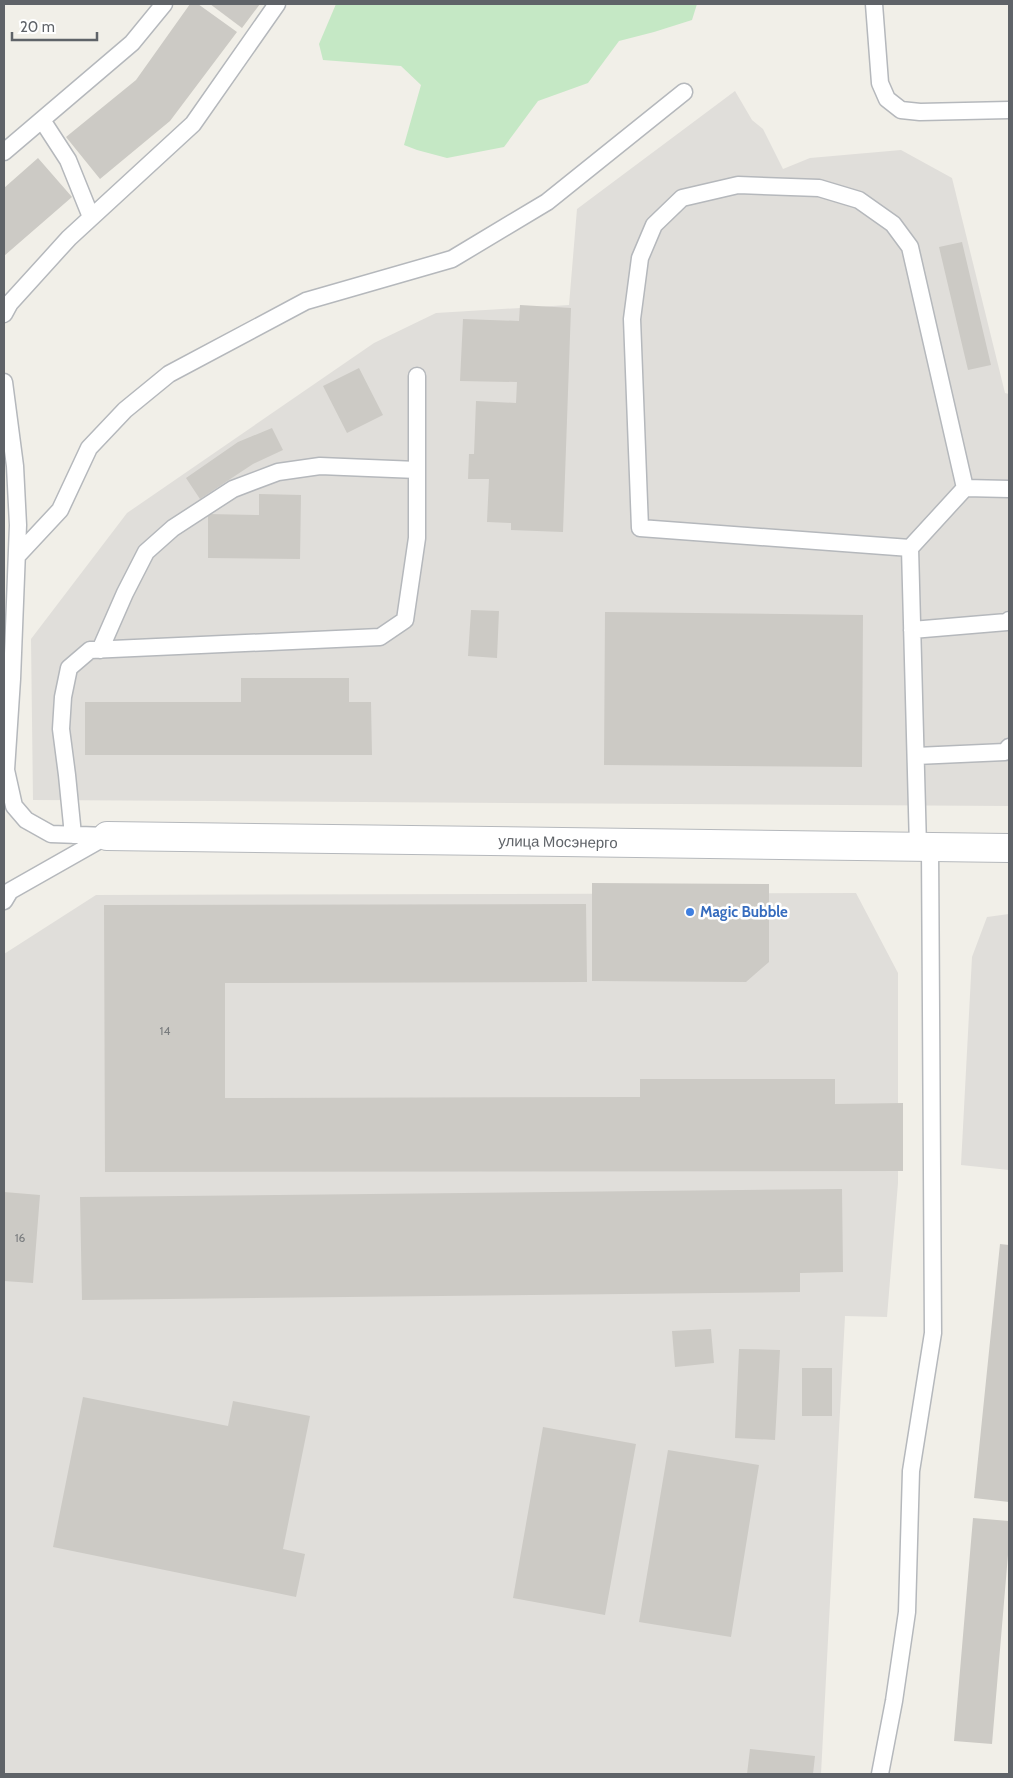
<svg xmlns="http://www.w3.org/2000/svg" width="1013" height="1778" viewBox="0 0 1013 1778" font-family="Cabin,sans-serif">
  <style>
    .industrial { fill: #e0deda }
    .green { fill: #c5e8c5 }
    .building { fill: #cccac5 }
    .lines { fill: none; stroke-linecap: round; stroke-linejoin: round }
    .service-casing { stroke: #b5b8bc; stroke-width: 19 }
    .minor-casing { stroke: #b5b8bc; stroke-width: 30 }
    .service { stroke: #fff; stroke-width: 16 }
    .minor { stroke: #fff; stroke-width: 28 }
    .shop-dot { fill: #3f7fe0; stroke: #fff; stroke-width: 2 }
    .labels { text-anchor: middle; stroke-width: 5; stroke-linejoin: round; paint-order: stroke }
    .number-label { font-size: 12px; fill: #7a7d7f }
    .street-label { font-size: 15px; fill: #5f6368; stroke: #fff }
    .shop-label { font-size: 15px; font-weight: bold; fill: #366cbe; stroke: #fff; text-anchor: start }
  </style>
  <rect width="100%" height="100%" fill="#f1efe8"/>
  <path class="industrial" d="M735,91L752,120L763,129L783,169L810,158L901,150L952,178L1005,393L1009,394V806L33,800L31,639L127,513L374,343L436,313L569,305L577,209Z
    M856,893L898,973V1183L887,1317L845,1316L821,1774H4V954L96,895Z
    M1009,914V1170L961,1165L972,957L987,917Z"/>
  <path class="green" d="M336,4H697L692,20L654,32L619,41L588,83L538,101L504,147L447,158L417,150L404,145L421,85L401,66L323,60L319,44Z"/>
  <path class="building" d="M190,4H198L237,32L170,121L100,179L66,137L136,80Z
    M210,4H260L242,28Z
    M38,158L72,197L4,256V188Z
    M962,242L991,365L968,370L939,247Z
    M520,305L571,308L563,532L511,530V523L487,522L489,479H468L469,454H474L476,401L516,403L517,382L460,381L463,319L519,321Z
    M359,368L383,415L347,433L323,386Z
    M272,428L283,450L253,464L200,499L186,478L238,442Z
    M259,494L301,495L300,559L208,558V514L259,515Z
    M471,610L499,611L497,658L468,656Z
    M605,612L863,615L862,767L604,765Z
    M241,678H349V702H371L372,755H85V702H241Z
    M592,883L769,884V962L746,982L592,981Z
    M586,904L587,982L225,983V1098L640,1097V1079H835V1104L903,1103V1171L105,1172L104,905Z
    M842,1189L843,1272L800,1273V1292L82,1300L80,1197Z
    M4,1192L40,1195L33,1283L4,1281Z
    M1000,1244L1009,1245V1502L974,1498Z
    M711,1329L714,1363L675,1367L672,1331Z
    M739,1349L780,1350L775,1440L735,1438Z
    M802,1368H832V1416H802Z
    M83,1397L228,1426L233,1401L310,1416L283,1549L305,1554L296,1597L53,1547Z
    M543,1427L636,1444L605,1615L513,1598Z
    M668,1450L759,1465L731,1637L639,1622Z
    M973,1518L1009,1521V1543L992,1744L954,1741Z
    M750,1749L815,1756L813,1774H747Z"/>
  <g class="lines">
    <defs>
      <path id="service" d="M874,4L880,83L887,99L901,110L920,112L1009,110
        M42,120L68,160L91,217
        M4,152L132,43L164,4
        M4,314L10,303L69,238L193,124L277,4
        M4,382L15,466L18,525L12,679L6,770L14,806L26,820L51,834L107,836
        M965,488L910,247L893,224L859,200L819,188L738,185L682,198L654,225L640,258L632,319L640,528L910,548L965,488L1009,489
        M910,548L918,847
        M18,555L60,510L89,448L125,410L169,374L306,301L452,259L547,202L684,92
        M912,630L1007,622L1009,620
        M100,650L125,593L146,552L173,528L233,489L278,472L320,466L417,470
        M916,756L1005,752L1009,747
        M73,835L67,775L61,729L63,697L69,668L90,650L380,637L405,620L417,538V376
        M4,901L10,891L107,836
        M880,1774L894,1701L907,1612L911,1471L933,1333L930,847"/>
      <path id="minor" d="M107,836L1009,848"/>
    </defs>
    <use href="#service" class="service-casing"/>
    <use href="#minor" class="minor-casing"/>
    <use href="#service" class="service"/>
    <use href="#minor" class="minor"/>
  </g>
  <circle class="shop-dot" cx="690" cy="912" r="5"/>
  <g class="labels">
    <g class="number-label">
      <text x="165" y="1035">14</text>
      <text x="20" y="1242">16</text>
    </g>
    <g class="street-label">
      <text transform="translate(558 842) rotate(1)" y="5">улица Мосэнерго</text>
    </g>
    <g class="shop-label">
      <text x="700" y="917">Magic Bubble</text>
    </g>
  </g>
  <rect width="1013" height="1778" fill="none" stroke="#5f6368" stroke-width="10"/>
  <path d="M12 32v8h85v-8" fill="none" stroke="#5f6368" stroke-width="2.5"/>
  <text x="20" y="32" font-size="15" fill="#5f6368" stroke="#ffffff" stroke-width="4" paint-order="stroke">20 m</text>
</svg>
